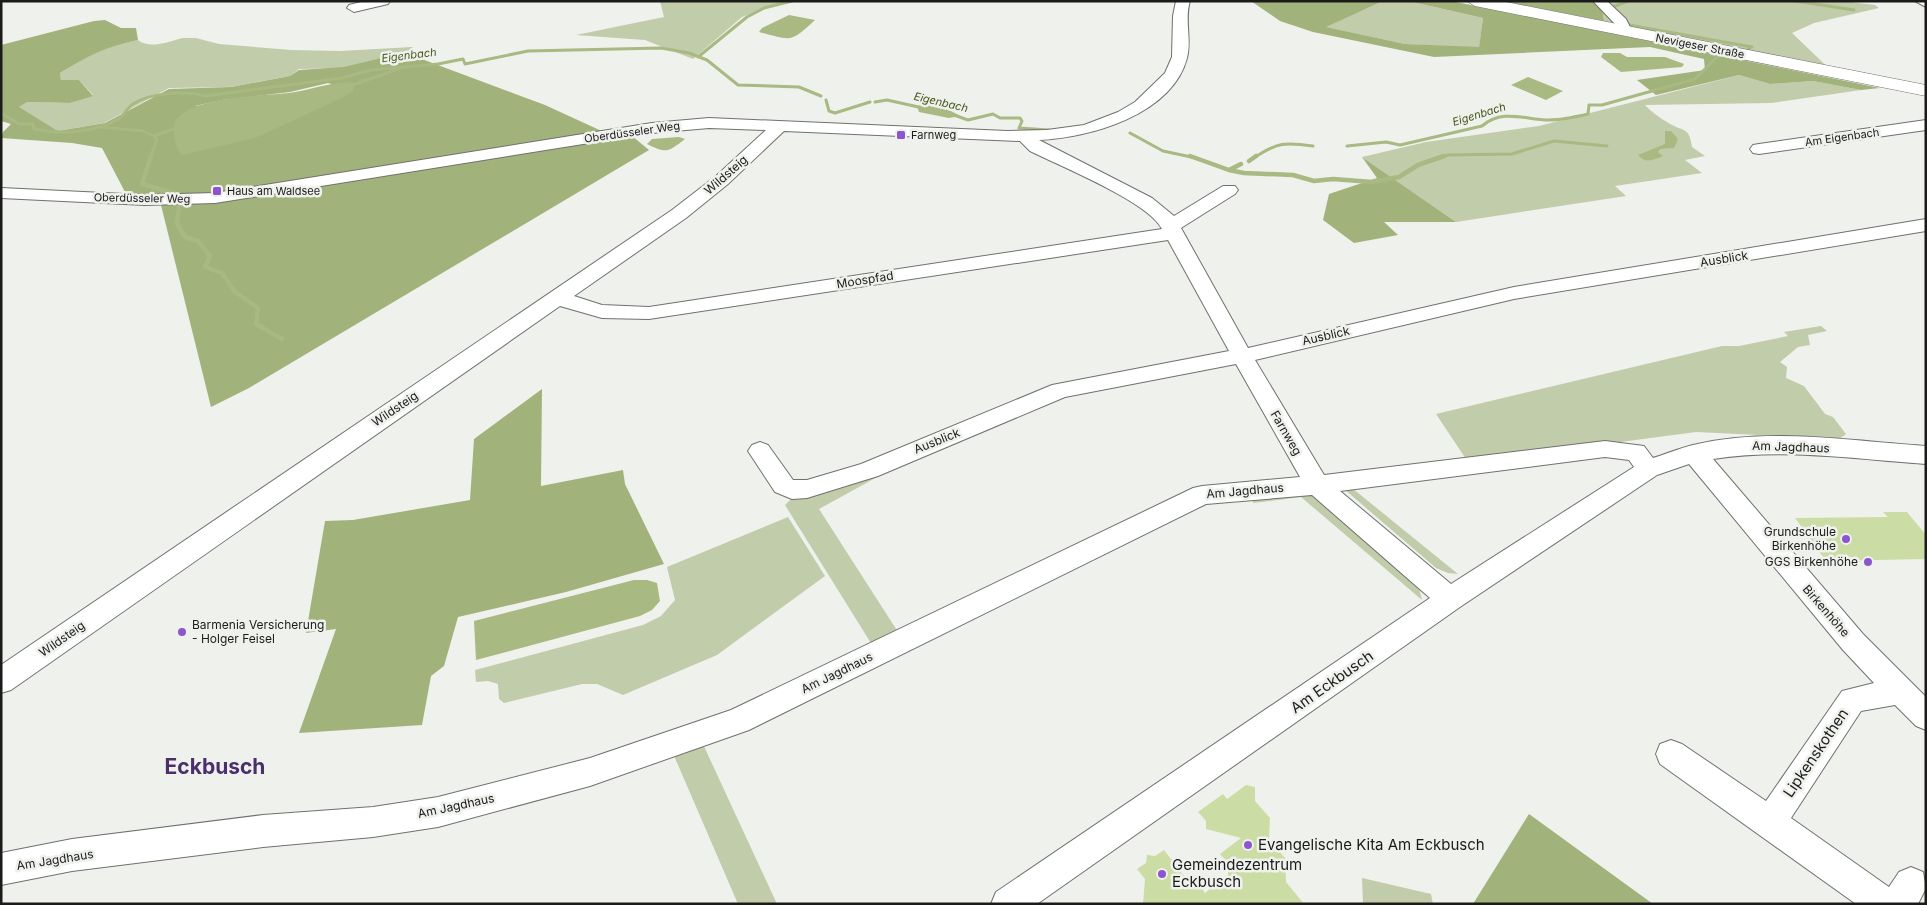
<svg xmlns="http://www.w3.org/2000/svg" width="1927" height="905" viewBox="0 0 1927 905" font-family="Inter,sans-serif">
  <style>
    .green { fill: #c1ccaa }
    .forest { fill: #a1b27b; fill-rule: evenodd }
    .water { fill: #a8b982 }
    .lines { fill: none; stroke-linecap: round; stroke-linejoin: round }
    .stream-far1 { stroke: #a8b982; stroke-width: 3 }
    .stream { stroke: #a8b982; stroke-width: 4.5 }
    .building { fill: #cbdda4 }
    .minor-casing { stroke: #70716e; stroke-width: 2 }
    .major-casing { stroke: #70716e; stroke-width: 1 }
    .minor { fill: #fff; fill-rule: evenodd }
    .major { fill: #fff; fill-rule: evenodd }
    .poi-dot { fill: #8d56ce; stroke: #eff1ed; stroke-width: 2 }
    .labels { text-anchor: middle; stroke-width: 5; stroke-linejoin: round; paint-order: stroke }
    .far-street-label { font-size: 11px; fill: #1b1b1a; stroke: #eff1ed }
    .far-water-label { font-size: 11px; font-style: italic; fill: #48571b; stroke: #eff1ed }
    .far-poi-label { font-size: 11px; fill: #1b1b1a; stroke: #eff1ed; text-anchor: start }
    .street-label { font-size: 12px; fill: #1b1b1a; stroke: #eff1ed }
    .poi-label { font-size: 12px; fill: #1b1b1a; stroke: #eff1ed; text-anchor: end }
    .near-street-label { font-size: 15px; fill: #1b1b1a; stroke: #eff1ed }
    .near-poi-label { font-size: 15px; fill: #1b1b1a; stroke: #eff1ed; text-anchor: start }
    .near-district-label { font-size: 21px; font-weight: bold; fill: #4a306b; stroke: #eff1ed }
  </style>
  <rect width="100%" height="100%" fill="#eff1ed"/>
  <path class="green" d="M660,1H785L742,17L693,59L645,40L576,35L664,17Z
    M1383,1H1408L1483,18L1479,48L1405,44L1325,27Z
    M1601,1H1842L1875,5L1879,8L1814,23L1792,33L1840,79L1603,32L1604,21Z
    M183,38H196L219,44L291,50L340,51L412,47L414,50L342,68L299,69L290,76L230,87L169,88L104,123L58,131L18,107L27,102L70,103L93,95L79,80H61L60,73C86,57 107,45 138,40C150,50 170,41 183,38Z
    M1739,75L1770,84L1813,81L1861,90L1771,103L1645,105C1651,112 1662,119 1670,124C1685,132 1689,127 1692,147L1705,156L1685,160L1702,173L1615,186L1626,196L1456,222L1362,157L1426,142L1539,126Z
    M1821,326L1827,331L1808,335L1810,345L1798,347L1780,362L1787,367L1786,378L1804,386L1825,414L1833,417L1846,434L1839,439L1696,432L1468,462L1436,414L1722,346H1739L1788,336L1784,332Z
    M874,470L879,476L819,509L898,632L874,648L785,505L795,495Z
    M1352,488L1458,574L1448,573L1436,568L1344,489Z
    M1252,494H1311L1419,588L1422,600L1301,497L1253,503Z
    M788,517L825,576L717,655L623,695L597,684H582L504,703L499,699L498,684L488,681L476,682L475,670L643,625L661,616L675,600L667,567Z
    M702,742L777,904H738L672,751Z
    M1362,878L1431,894L1433,904H1363Z"/>
  <path class="forest" d="M1251,1H1383L1326,27L1405,44L1479,47L1483,18L1408,1H1451L1880,88L1861,90L1813,81L1770,84L1739,75L1656,95L1637,80L1705,70L1704,59L1650,47L1434,57L1313,32L1280,21Z
    M1501,1H1601L1604,21Z
    M105,20L121,28H136L138,40C107,46 86,57 60,73L61,80H79L93,96L70,103L27,102L19,107L58,131L105,123L169,89L231,87L290,76L299,70L344,67L414,50L419,58L545,105L606,133L632,136L649,150L249,388L211,407L159,197L125,192L102,148L72,143L1,138L3,132L11,124L1,121V45L94,21ZM328,83L353,91L195,106L222,100L290,92Z
    M1362,157L1456,222H1384L1398,235L1354,243L1323,220L1329,194L1377,178Z
    M542,389L541,486L623,470L625,484L664,564L566,592L458,617L444,666L431,676L422,725L299,733L336,629L306,633L325,521L353,520L470,500L474,439Z
    M1529,814L1653,904H1473Z"/>
  <path class="water" d="M789,15L815,20C789,44 792,40 759,32L762,28Z
    M1603,53H1620L1627,57H1665L1684,64L1682,67L1621,72L1601,57Z
    M1528,77L1563,91L1546,100L1511,85Z
    M349,82L355,84L353,91L344,97L255,138L182,155C176,148 175,143 174,134C165,96 265,96 289,93C310,90 327,83 349,82Z
    M930,104L951,111L960,116L949,118L919,112L917,106Z
    M1665,131H1671L1678,139L1674,148L1660,149L1658,152L1663,156C1653,160 1646,164 1638,155L1665,144Z
    M679,137L685,139C668,152 667,154 647,144L652,139Z
    M634,580H647L657,583L660,601L652,610L640,616L476,660L474,621Z"/>
  <g class="lines">
    <path class="stream-far1" d="M1796,1L1854,10
      M1613,10L1610,8L1628,1
      M1625,21L1629,25L1752,47L1748,49
      M698,57L747,17L764,8L792,1
      M350,86L401,68
      M826,100L829,111L835,113L870,102
      M875,102L887,100L923,108
      M1,113L19,124H33L34,129C61,135 92,133 117,120C124,116 127,108 133,104C151,92 185,91 205,96L342,78L371,70L438,64L463,59L465,64L528,51L661,48L689,53L707,60L738,85L799,87L821,96
      M954,115L968,120L993,114L1000,118H1020L1022,121L1019,128L1049,130
      M100,127L143,131L154,136L179,127
      M1130,133L1163,151L1196,158
      M1347,146L1386,142L1400,145L1482,126C1503,108 1525,120 1549,120C1562,120 1575,117 1588,114L1589,105H1602L1695,79L1717,57
      M150,158L157,140L154,136
      M1254,158C1277,142 1286,142 1313,146
      M1440,158L1448,155L1512,154L1554,141L1607,146"/>
    <path class="stream" d="M151,156L142,184L177,194
      M1190,156L1229,170L1241,164
      M1249,161L1256,156
      M1229,170L1244,173L1293,175L1314,181L1333,179L1372,182L1399,177L1418,165L1444,156
      M179,207L177,224L185,237L198,241L210,256L205,267L222,273L235,292L258,308L256,324L282,339"/>
  </g>
  <path class="building" d="M1883,512H1907L1926,535V559L1826,561L1795,518L1888,517Z
    M1246,785L1255,787V801L1270,818L1269,840L1285,858L1286,882L1304,904H1143L1145,879L1137,869L1146,863L1147,855L1155,856L1164,850L1171,859L1180,861L1179,870L1186,878L1195,879L1205,893L1228,875V863L1220,854L1241,838L1206,829V821L1198,812L1223,794L1227,799Z"/>
  <g class="lines">
    <defs>
      <path id="minor" d="M365,1H390L388,4L354,12L347,8L349,5Z
        M1176,1H1190C1184,20 1192,39 1187,58C1172,115 1089,138 1039,140L1152,198L1174,216L1223,186H1235L1238,190L1235,194L1181,228L1248,348L1514,287L1926,219V231L1514,299L1255,360L1324,475L1605,441L1644,446L1653,458C1666,454 1680,448 1693,445C1768,427 1850,441 1926,446V464C1855,459 1783,448 1713,459L1863,634L1926,697V730L1916,726L1895,705L1861,711L1791,818L1889,887L1899,872L1911,867L1923,872L1926,888L1918,904H1856L1660,764L1656,754L1660,744L1671,740L1682,744L1766,801L1842,691L1874,683L1843,650L1689,464L1657,475L1460,607L1037,904H991L996,892L1430,598L1312,495L1206,504L749,730L590,786L438,827L373,837L263,847L72,871L1,885V853L72,839L263,815L373,807L438,797L590,758L731,710L1193,488L1202,486L1300,477L1236,364L1065,397L878,476L807,498L792,499L775,492L748,451L752,445L760,442L768,445L793,480H807L861,464L1052,385L1229,351L1168,240L649,319L602,318L560,306L11,690L1,693V665L672,210L716,176L766,130L709,128L652,133L215,203L145,205L1,198V188L145,195L215,193L652,123L709,118L1007,131L1047,130L1084,125L1118,112L1135,102L1165,73L1172,57L1173,16ZM784,131L1020,141L1030,151C1060,166 1149,202 1162,229L649,307L602,305L574,296L686,218L728,184ZM1605,457L1629,460L1634,467L1451,584L1340,491Z
        M1593,1H1607L1626,19L1632,31L1630,34H1620L1615,24Z
        M1915,1H1926V7Z
        M1926,120V130L1759,154L1753,153L1750,149L1753,145L1759,144Z"/>
      <path id="major" d="M1467,1H1501L1926,85V96L1475,6Z"/>
    </defs>
    <use href="#minor" class="minor-casing"/>
    <use href="#major" class="major-casing"/>
    <use href="#minor" class="minor"/>
    <use href="#major" class="major"/>
  </g>
  <g class="poi-dot">
    <rect x="896" y="130" width="10" height="10" rx="2.5"/>
    <rect x="212" y="186" width="10" height="10" rx="2.5"/>
    <circle cx="1846" cy="539" r="5"/>
    <circle cx="1868" cy="562" r="5"/>
    <circle cx="182" cy="632" r="5"/>
    <circle cx="1248" cy="845" r="5"/>
    <circle cx="1162" cy="874" r="5"/>
  </g>
  <g class="labels">
    <g class="far-street-label">
      <text transform="translate(1700 46) rotate(11)" y="4">Nevigeser Straße</text>
      <text transform="translate(632 132) rotate(-8)" y="4">Oberdüsseler Weg</text>
      <text transform="translate(1842 137) rotate(-8)" y="4">Am Eigenbach</text>
      <text transform="translate(142 198) rotate(1)" y="4">Oberdüsseler Weg</text>
    </g>
    <g class="far-water-label">
      <text transform="translate(409 55) rotate(-7)" y="4">Eigenbach</text>
      <text transform="translate(941 102) rotate(13)" y="4">Eigenbach</text>
      <text transform="translate(1479 114) rotate(-17)" y="4">Eigenbach</text>
    </g>
    <g class="far-poi-label">
      <text x="911" y="139">Farnweg</text>
      <text x="227" y="195">Haus am Waldsee</text>
    </g>
    <g class="street-label">
      <text transform="translate(726 175) rotate(-41)" y="4">Wildsteig</text>
      <text transform="translate(1724 259) rotate(-9)" y="4">Ausblick</text>
      <text transform="translate(865 280) rotate(-9)" y="4">Moospfad</text>
      <text transform="translate(1326 336) rotate(-13)" y="4">Ausblick</text>
      <text transform="translate(395 409) rotate(-34)" y="4">Wildsteig</text>
      <text transform="translate(1286 433) rotate(60)" y="4">Farnweg</text>
      <text transform="translate(937 441) rotate(-22)" y="4">Ausblick</text>
      <text transform="translate(1791 447) rotate(2)" y="4">Am Jagdhaus</text>
      <text transform="translate(1245 491) rotate(-5)" y="4">Am Jagdhaus</text>
      <text transform="translate(1826 611) rotate(49)" y="4">Birkenhöhe</text>
      <text transform="translate(62 639) rotate(-35)" y="4">Wildsteig</text>
      <text transform="translate(837 673) rotate(-26)" y="4">Am Jagdhaus</text>
      <text transform="translate(456 806) rotate(-12)" y="4">Am Jagdhaus</text>
      <text transform="translate(55 860) rotate(-9)" y="4">Am Jagdhaus</text>
    </g>
    <g class="poi-label">
      <text x="1836" y="536">Grundschule<tspan x="1836" dy="14">Birkenhöhe</tspan></text>
      <text x="1858" y="566">GGS Birkenhöhe</text>
      <text x="192" y="629" text-anchor="start">Barmenia Versicherung<tspan x="192" dy="14">- Holger Feisel</tspan></text>
    </g>
    <g class="near-street-label">
      <text transform="translate(1332 682) rotate(-35)" y="5">Am Eckbusch</text>
      <text transform="translate(1816 753) rotate(-56)" y="5">Lipkenskothen</text>
    </g>
    <g class="near-poi-label">
      <text x="1258" y="850">Evangelische Kita Am Eckbusch</text>
      <text x="1172" y="870">Gemeindezentrum<tspan x="1172" dy="17">Eckbusch</tspan></text>
    </g>
    <g class="near-district-label">
      <text x="215" y="774">Eckbusch</text>
    </g>
  </g>
  <rect width="1927" height="905" fill="none" stroke="#1b1b1a" stroke-width="5"/>
</svg>
